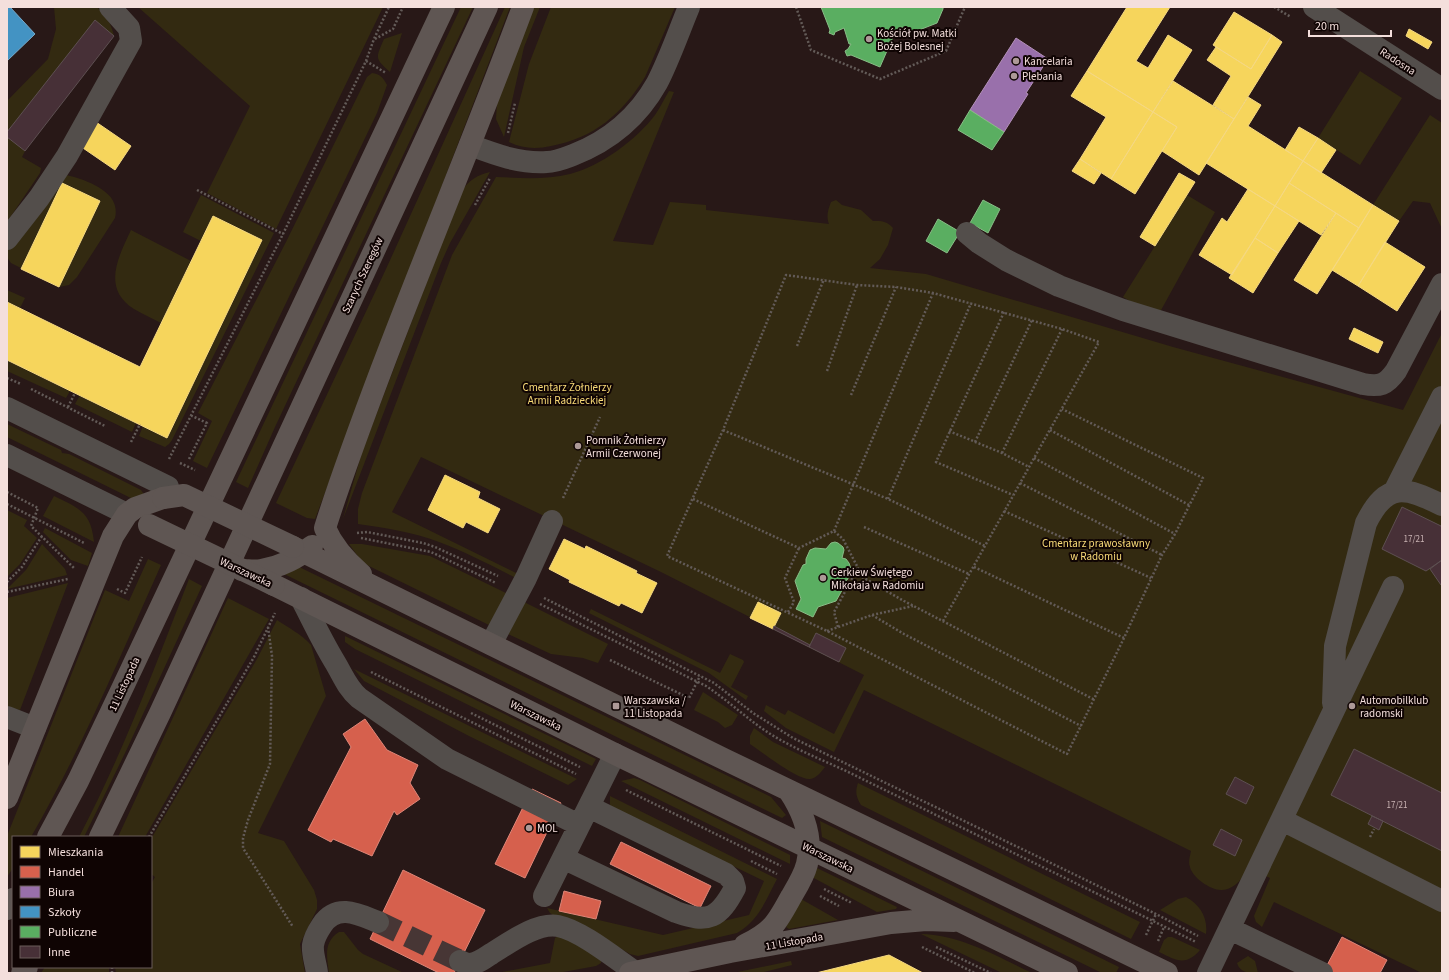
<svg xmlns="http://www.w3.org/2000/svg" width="1449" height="980" viewBox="0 0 1449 980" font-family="'Source Sans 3',sans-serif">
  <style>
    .green { fill: #332a11 }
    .homes { fill: #f6d55c; stroke: #f5d882 }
    .shops { fill: #d6604d; stroke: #df8678 }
    .offices { fill: #9970ab; stroke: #b491ba }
    .schools { fill: #4393c3; stroke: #78aaca }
    .public { fill: #5aae61; stroke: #88bd86 }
    .building { fill: #473037; stroke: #5d4f51 }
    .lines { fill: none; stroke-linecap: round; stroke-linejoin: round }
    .minor-tunnel { stroke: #473635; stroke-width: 22; stroke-dasharray: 22 11; stroke-linecap: butt }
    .path { stroke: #635b58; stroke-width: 2.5; stroke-dasharray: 2 2; stroke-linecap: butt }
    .minor { stroke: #534e4b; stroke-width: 22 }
    .major { stroke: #5f5653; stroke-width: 22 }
    .path-bridge { stroke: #635b58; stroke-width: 2.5; stroke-dasharray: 2 2; stroke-linecap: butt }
    .major-bridge { stroke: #5f5653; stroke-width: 22 }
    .poi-dot { fill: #ad9997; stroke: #0f0403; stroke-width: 1.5 }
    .labels { text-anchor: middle; stroke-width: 4; stroke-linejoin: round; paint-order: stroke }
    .number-label { font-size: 9px; fill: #c9b3b3 }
    .poi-label { font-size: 11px; fill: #f4dfdc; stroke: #0f0403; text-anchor: start }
    .street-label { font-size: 11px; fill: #f4dfdc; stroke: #0f0403 }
    .park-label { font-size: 11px; fill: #f9db78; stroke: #0f0403 }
  </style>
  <rect width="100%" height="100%" fill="#281817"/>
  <path class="green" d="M54,7H97C106,17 111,22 114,36L95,21L7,132V101L48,59L56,29Z
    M138,7H383L276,229L207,193L250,106Z
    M461,7H473L275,427L248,488L236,482Z
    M505,7H510L315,519L307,518L276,503L386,269Z
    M532,7H540L524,47L504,137L496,119L497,102Z
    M551,7H675L645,77C622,114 594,138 551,146C537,149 523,149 509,142L529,64Z
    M402,33L390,72C374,58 376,58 384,39Z
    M1360,71L1402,98L1360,165L1318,138Z
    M372,73C380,74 383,77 387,85L377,113L207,468L193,461L212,421L198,413L286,242L367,77Z
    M669,91L674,92L613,241L653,245L670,202L706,205V210L829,224C826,216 828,210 831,202L836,200L842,205L861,210L873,221C882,221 887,221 893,228L888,245L880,259L870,268L926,274L1173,347L1403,410L1442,333V973H1422L1274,902L1262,927L1256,922L1254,916L1270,878L1247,867C1244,874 1241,881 1235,885C1231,888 1226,890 1221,890C1210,890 1192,877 1190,867C1188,862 1190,856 1191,851L864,690L834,752L786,728L764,711L766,705L785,715L788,710L834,734L864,675L661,572L421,457L392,512L520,575L518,579C492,566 466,552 439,542C413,532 385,528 358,524V509L362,493L452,255L496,177C520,178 546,180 570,174C601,166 636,140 655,115C660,108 664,99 669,91Z
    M1430,115L1442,123V229L1430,203L1413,201L1399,221L1373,205Z
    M7,137L25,151L22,157L41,168L40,173L7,222Z
    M490,172L450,243L441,263L343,519L362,452L461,192C469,180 477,175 490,172Z
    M66,175C81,178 112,189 115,206C116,210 116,214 115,218L77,277L69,285L59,287L11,263C4,254 7,251 13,242Z
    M201,195L274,233L172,440L169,444L165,447L139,436L143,426L167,437L262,240L213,216L201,241L183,232Z
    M1187,195L1215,212L1160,312L1133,303L1123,297Z
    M131,230L191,261L161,323C152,318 142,314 134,309C101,288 119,256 131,230Z
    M7,290L25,298L20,308L7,302Z
    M7,360L70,391L66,398L7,371Z
    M80,395L136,423L132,432L75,404Z
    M7,424L61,450L62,453L69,454L141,490L145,496L139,502L7,437Z
    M54,496C79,508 91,512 94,542L43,516Z
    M7,510L27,520L24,526L37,538L20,564L7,577Z
    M45,528L92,553L88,566L71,560L43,532Z
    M42,544L65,569L67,575L7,589L26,570Z
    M349,544H362L430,556L508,594L491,626L369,566L362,562Z
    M148,559L161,565C120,657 81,750 31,837H13V868L7,877V836L105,590L129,601Z
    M293,564L771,797L786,815L782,818L282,573Z
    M189,579L202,586L126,751L84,837H79C123,753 155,667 189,579Z
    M68,583L20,710L7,707V598Z
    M228,598L269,619L145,837H118Z
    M524,602L608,644L598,663L583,658L551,654L508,634Z
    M591,609L720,673L730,654L743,660L744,662L731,687L748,696L746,700L709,673L589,613Z
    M277,620C289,628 301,634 311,645L326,696L258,833L284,841L314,890L317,900V909L300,944L305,973H116L115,967H151V884L155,877L151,874V839L257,659Z
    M345,636L596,759L592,766L355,649L345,642Z
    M354,669L577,779L568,785L469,736L364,681Z
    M703,692L738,715L732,725L725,728L718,722L694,710Z
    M754,728L773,742L825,767C821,772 817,778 810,779C797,780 762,752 750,744V736Z
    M634,778L640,780L790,855V864L621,781Z
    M858,783L1140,922L1131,939L861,805C856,797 855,792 858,783Z
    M610,796L777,879C765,901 760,919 737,933L638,956L630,954L584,927L556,917L550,913L547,908L663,935L749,915L764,881L615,809L610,805Z
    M820,821L1119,967L1116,973H1102L822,837Z
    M817,868L897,907L896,909L877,912L812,877Z
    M1186,897C1200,905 1208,917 1206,934L1160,910L1178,899Z
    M801,899L838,920L789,929L786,927Z
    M339,932H344L358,950L363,954L404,973H329C327,957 323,942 339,932Z
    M921,934C961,935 996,956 1032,973H1002Z
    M559,935L601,958V963L596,966L558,973H497L550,963L555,938Z
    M1168,937H1172L1200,950C1185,967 1176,960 1159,952L1164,940Z
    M1248,956L1255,961L1258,973C1249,973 1240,973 1237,963Z
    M791,961L792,965L760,973H733Z
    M45,967H109V973H41Z"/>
  <path class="homes" d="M1127,7H1170L1136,61L1148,68L1168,35L1192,50L1153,112L1087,71Z
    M1234,12L1272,35L1251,69L1213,45Z
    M1409,29L1432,42L1428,49L1406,36Z
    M1272,35L1282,42L1234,119L1213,105L1231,76L1207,60L1216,47L1251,69Z
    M1087,71L1153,112L1111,179L1080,159L1106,117L1071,96Z
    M1173,81L1234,119L1199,175L1162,151L1177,127L1153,112Z
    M1248,97L1261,105L1248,126L1303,161L1275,206L1206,163Z
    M1153,112L1177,127L1135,194L1111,179Z
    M96,122L131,146L115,170L80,146Z
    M1299,127L1318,138L1303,161L1285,150Z
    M1318,138L1336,150L1321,173L1303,161Z
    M1080,159L1101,173L1094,184L1072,171Z
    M1303,161L1373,205L1359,228L1289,183Z
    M1179,173L1195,182L1155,246L1140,237Z
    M62,183L100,201L59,287L21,269Z
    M1289,183L1336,213L1321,235L1275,206Z
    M1248,189L1275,206L1232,275L1199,255L1222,218L1227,222Z
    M1373,205L1399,221L1358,286L1332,270Z
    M1275,206L1299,221L1278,253L1255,238Z
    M1336,213L1359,228L1317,294L1294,280Z
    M213,216L262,240L167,438L7,360V302L140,367Z
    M1255,238L1278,253L1253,293L1229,278Z
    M1385,242L1425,267L1397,311L1358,286Z
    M1354,328L1383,342L1378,353L1349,339Z
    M445,475L480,492L478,498L500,509L488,533L466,522L463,528L428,510Z
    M564,539L585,549L586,546L637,571L636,573L657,583L642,613L621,603L619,606L569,582L570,580L549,569Z
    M758,602L781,613L773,629L750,618Z
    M889,955L923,973H816Z"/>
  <path class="shops" d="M365,719L387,750L418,765L410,783L420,799L397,815L394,811L372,856L333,839L331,842L308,830L351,747L343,734Z
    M532,789L561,803L525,878L495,864Z
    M621,842L711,886L700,908L610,864Z
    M403,870L485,910L454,973H439L370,939Z
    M564,891L601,901L596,919L559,911Z
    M1342,937L1387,960L1380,973H1332L1325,969Z"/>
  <path class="offices" d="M1016,38L1048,59L1026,93L1028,94L1004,132L970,110Z"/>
  <path class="schools" d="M7,7H10L35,34L7,61Z"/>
  <path class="public" d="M821,7H943V9L937,23L914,32L902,27L897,29L894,35H896V36L893,37L880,67L851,55L847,56L845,51L848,49L851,44H849L844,28L835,32L834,35L829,33L830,30Z
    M970,110L1004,132L992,150L958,130Z
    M983,200L1000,209L988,233L970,223Z
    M938,219L960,232L947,253L926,241Z
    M835,542L838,543L843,547L844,550L842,558L846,559L849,563L852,572L847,580L843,582L845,585L836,601L818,607L813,617L796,609L801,599L795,581L803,565L806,564V559L810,550L815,548L826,549L831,543Z"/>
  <path class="building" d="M95,20L114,36L25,151L7,137V132Z
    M1402,507L1441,526L1442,528V560L1426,571L1382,549Z
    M1442,560V584L1441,585L1430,569Z
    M774,626L810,645L809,647L773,629Z
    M816,633L846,648L839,662L809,647Z
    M1354,749L1442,793V851L1331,795Z
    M1235,777L1254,787L1246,804L1226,794Z
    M1372,816L1383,821L1379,830L1368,824Z
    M1221,829L1242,840L1235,856L1213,845Z"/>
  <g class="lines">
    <path class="minor-tunnel" d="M378,922L460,961"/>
    <path class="path" d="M796,7L811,50L880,79L946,51L965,7
      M1274,7L1291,17
      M375,39L393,29L403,7
      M366,61L386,73
      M508,133L515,103
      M197,190L283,234
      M475,205L490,178
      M1004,312L936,462L1013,495
      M797,346L824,279
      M827,371L857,285
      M7,378L21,384
      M31,389L105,426
      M851,395L896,287
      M68,407L75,393
      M723,430L888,499L985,546
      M1050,430L1189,505
      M949,431L1002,453L1029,467
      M131,442L140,424
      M975,442L1032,320
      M1002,453L1062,329
      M1034,458L1175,534
      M169,459L283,234L366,61L374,39L389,7
      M189,459L207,423L190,415
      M1020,483L1162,555
      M7,492L38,508L31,526L74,568
      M563,498L600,417
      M693,499L799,548L834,531L843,539L858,568L834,612L838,627
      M888,499L971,303
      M7,504L84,543
      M1004,511L1151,578
      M864,527L969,574
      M834,531L933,293
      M357,533L367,532L423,543L435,547L498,576
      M361,538L431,552L496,583
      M974,567L1124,638
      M855,573L904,601L1095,700
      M7,582L22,567L42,536
      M117,589L125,593L142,557
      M7,592L68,579
      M544,598L714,683L753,713L793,738L1156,914L1198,936
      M540,604L706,686C729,701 749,721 772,735C795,749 820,759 844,770L1196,942
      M788,612L794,602L785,578L799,548
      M872,615L904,634L1081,726
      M943,621L1099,342L1062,329L933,293L896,287L857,285L786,275L723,430L667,556L827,631L1067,754L1124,638L1162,555L1175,534L1203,478L1062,409
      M268,627L272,656L270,764L248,820L243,838V848L293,927
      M827,631L872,615L913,606
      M610,660L689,698L700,676
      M371,672L576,774
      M471,713L580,767
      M626,790L781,866
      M149,837L254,657L275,613
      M1370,837L1374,829
      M751,861L777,874
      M824,889L852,903
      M820,896L839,906
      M1146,935L1156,914
      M1158,941L1164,927
      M922,947L975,973
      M936,947L991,973
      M112,967V973"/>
    <path class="minor" d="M1314,7L1442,89
      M470,145C494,154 520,164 547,162C556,162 565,158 573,155C609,141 638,117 657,83C669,60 679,31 689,7
      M967,233L979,243L1006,260L1059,286L1123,310L1363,384C1380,387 1386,385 1396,371L1442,284
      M7,239L39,198L67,156L131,41L129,28L110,7
      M7,408L168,487
      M7,455L127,514
      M1394,492L1442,397
      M301,598C312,620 323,643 336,664C343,676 348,689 359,698L447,759L579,825
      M491,644L526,578L552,521
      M1333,703L1335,646L1366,523C1387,481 1405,487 1442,505
      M7,717L35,728
      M1282,820L1442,901
      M563,858L676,912C709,924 719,918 735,888L733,881L726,874L589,807
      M544,896L615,754
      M1230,929L1322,973
      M460,961C463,962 466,964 469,964C477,964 485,958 491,954C509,943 537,922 558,926C580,930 616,959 635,972
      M317,973C316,964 312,954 313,945C314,938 318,931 322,925C337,903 358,914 378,922
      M1208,973L1393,587"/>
    <path class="major" d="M293,547L726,760L1167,973
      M242,570C248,570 255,571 261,570C279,567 298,558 312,546
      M361,574C346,561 333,547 325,528C342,474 362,421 382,368C428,247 478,128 523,7
      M274,585L615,754L1067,973
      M7,798L95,580L113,536L127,514L135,508L163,498
      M48,837L78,781L121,691L444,7
      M100,837L160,713L487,7
      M7,909L13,899
      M745,945C772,932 777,923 791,897C797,887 804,876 807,864C813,838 803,812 789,791
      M22,973L27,967
      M630,973L730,952L891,923L926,920L954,921"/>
    <path class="path-bridge" d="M180,463L195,470"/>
    <path class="major-bridge" d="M163,498L184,495L293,547
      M149,525L274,585"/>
  </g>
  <g class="poi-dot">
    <circle cx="869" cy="39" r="4"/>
    <circle cx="1016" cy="61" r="4"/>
    <circle cx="1014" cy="76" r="4"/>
    <circle cx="578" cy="446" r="4"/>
    <circle cx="823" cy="578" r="4"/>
    <rect x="612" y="702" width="8" height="8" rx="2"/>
    <circle cx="1352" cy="706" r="4"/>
    <circle cx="529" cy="828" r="4"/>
  </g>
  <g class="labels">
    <g class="number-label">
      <text x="1414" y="542">17/21</text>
      <text x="1397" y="808">17/21</text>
    </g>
    <g class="poi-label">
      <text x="877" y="37">Kościół pw. Matki<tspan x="877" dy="13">Bożej Bolesnej</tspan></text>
      <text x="1024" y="65">Kancelaria</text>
      <text x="1022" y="80">Plebania</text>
      <text x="586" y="444">Pomnik Żołnierzy<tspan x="586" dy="13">Armii Czerwonej</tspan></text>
      <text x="831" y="576">Cerkiew Świętego<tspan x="831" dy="13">Mikołaja w Radomiu</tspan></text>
      <text x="624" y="704">Warszawska /<tspan x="624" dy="13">11 Listopada</tspan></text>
      <text x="1360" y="704">Automobilklub<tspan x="1360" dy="13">radomski</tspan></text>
      <text x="537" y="832">MOL</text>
    </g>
    <g class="street-label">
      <text transform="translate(1398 61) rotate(33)" y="4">Radosna</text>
      <text transform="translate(362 275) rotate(-65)" y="4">Szarych Szeregów</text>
      <text transform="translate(246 572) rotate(25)" y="4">Warszawska</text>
      <text transform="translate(124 684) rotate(-65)" y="4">11 Listopada</text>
      <text transform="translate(536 715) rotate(26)" y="4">Warszawska</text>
      <text transform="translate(828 857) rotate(26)" y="4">Warszawska</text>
      <text transform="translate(794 941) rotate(-10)" y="4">11 Listopada</text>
    </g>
    <g class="park-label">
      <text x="567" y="391">Cmentarz Żołnierzy<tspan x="567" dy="13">Armii Radzieckiej</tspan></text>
      <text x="1096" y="547">Cmentarz prawosławny<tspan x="1096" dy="13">w Radomiu</tspan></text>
    </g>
  </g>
  <rect width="1449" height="980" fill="none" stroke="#f4dfdc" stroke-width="16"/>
  <rect x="12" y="836" width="140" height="132" fill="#0f0403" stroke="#6b5c5a"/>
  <rect x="20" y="846" width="20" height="12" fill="#f6d55c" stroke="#6b5c5a"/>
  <text x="48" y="856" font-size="12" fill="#f4dfdc">Mieszkania</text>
  <rect x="20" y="866" width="20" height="12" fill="#d6604d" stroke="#6b5c5a"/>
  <text x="48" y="876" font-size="12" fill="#f4dfdc">Handel</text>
  <rect x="20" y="886" width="20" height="12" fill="#9970ab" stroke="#6b5c5a"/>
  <text x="48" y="896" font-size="12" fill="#f4dfdc">Biura</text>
  <rect x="20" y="906" width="20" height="12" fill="#4393c3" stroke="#6b5c5a"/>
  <text x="48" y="916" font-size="12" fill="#f4dfdc">Szkoły</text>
  <rect x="20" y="926" width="20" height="12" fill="#5aae61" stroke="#6b5c5a"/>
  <text x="48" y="936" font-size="12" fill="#f4dfdc">Publiczne</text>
  <rect x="20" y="946" width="20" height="12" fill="#473037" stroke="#6b5c5a"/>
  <text x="48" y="956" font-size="12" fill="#f4dfdc">Inne</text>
  <path d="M1309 30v6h82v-6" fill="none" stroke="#f4dfdc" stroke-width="2"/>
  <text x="1315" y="30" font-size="12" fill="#f4dfdc" stroke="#0f0403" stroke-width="3" paint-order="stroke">20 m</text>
</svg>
